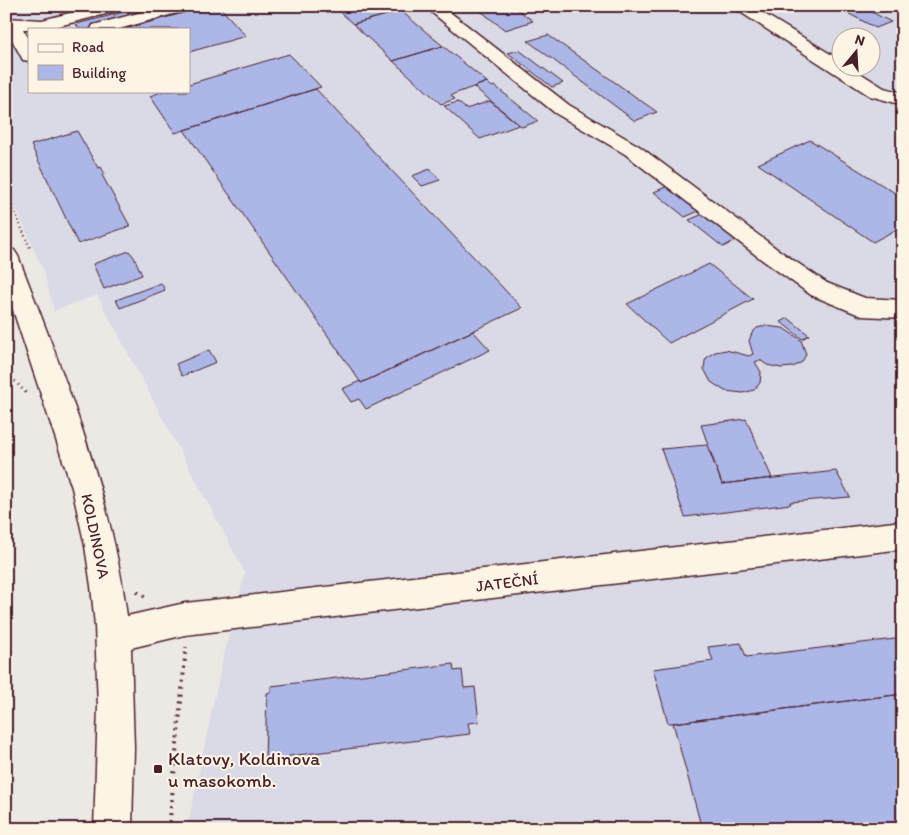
<svg xmlns="http://www.w3.org/2000/svg" width="909" height="835" viewBox="0 0 909 835" font-family="Itim,sans-serif">
  <style>
    .built { fill: #d9dae6; fill-rule: evenodd }
    .building { fill: #acb7e7; stroke: #4a1f2b }
    .lines { fill: none; stroke-linecap: round; stroke-linejoin: round }
    .minor-casing { stroke: #4a1f2b; stroke-width: 3 }
    .path-far2 { stroke: #4a1f2b; stroke-width: 2.5; stroke-dasharray: 1 3; stroke-linecap: butt }
    .path-far1 { stroke: #4a1f2b; stroke-width: 3; stroke-dasharray: 1 4; stroke-linecap: butt }
    .path { stroke: #4a1f2b; stroke-width: 4; stroke-dasharray: 2 5; stroke-linecap: butt }
    .minor { fill: #fcf5e5; fill-rule: evenodd }
    .poi-dot { fill: #4a1f2b; stroke: #fcf5e5; stroke-width: 2 }
    .labels { text-anchor: middle; stroke-width: 4; stroke-linejoin: round; paint-order: stroke }
    .street-label { font-size: 16px; fill: #4a1f2b; stroke: #fcf5e5 }
    .near-poi-label { font-size: 19px; fill: #4a1f2b; stroke: #fcf5e5; text-anchor: start }
  </style>
  <rect width="100%" height="100%" fill="#ece9e5"/>
  <filter id="ink" filterUnits="userSpaceOnUse"><feTurbulence type="fractalNoise" baseFrequency=".02" numOctaves="2"/><feDisplacementMap in="SourceGraphic" scale="10" xChannelSelector="R" yChannelSelector="G"/><feConvolveMatrix kernelMatrix="1 2 1 2 8 2 1 2 1" color-interpolation-filters="sRGB"/></filter>
  <g filter="url(#ink)">
    <path class="built" d="M6,6H903V829H187L222,662L245,573L97,295L54,311L44,273L6,184ZM29,29H189V91H29ZM842,38H872V68H842Z"/>
    <path class="building" d="M209,6H219L246,36L189,52V29H124Z
      M334,6H395L401,11L353,24Z
      M474,6H513L533,21L505,30Z
      M834,6H860L891,22L876,28Z
      M145,7L156,20L124,29H79L76,24Z
      M401,11L443,46L393,61L353,24Z
      M548,35L657,112L635,121L528,41Z
      M443,46L487,82L451,95L455,99L441,104L393,61Z
      M519,50L563,83L552,87L508,53Z
      M289,54L321,87L175,133L150,96L164,91H189V84Z
      M487,82L492,87L495,86L538,121L522,127L474,87Z
      M316,89L373,151L522,308L361,383L184,130Z
      M490,101L519,125L480,139L444,106L458,102L466,109Z
      M77,131L98,168L101,167L105,174L102,175L130,226L78,244L31,145Z
      M810,140L903,198V226L873,242L758,164Z
      M430,169L440,180L422,186L412,176Z
      M668,186L699,211L685,217L654,192Z
      M703,214L736,240L723,247L689,220Z
      M129,251L134,257L142,275L104,289L93,264Z
      M709,264L753,299L669,343L627,304Z
      M161,283L165,290L120,308L116,300Z
      M788,318L809,335L802,339L781,322Z
      M765,326L783,328L801,340L806,354L802,362L793,367L781,368L767,365L760,360L755,362L761,372L760,383L754,390L743,393L725,391L711,382L704,369L705,361L708,356L715,352L726,350L749,356L753,354L749,341L752,333L757,328Z
      M473,331L490,350L366,409L359,399L351,402L342,389L360,381L361,383Z
      M209,350L216,362L182,376L176,364Z
      M746,419L772,478L722,484L701,425Z
      M707,445L722,484L836,471L850,497L790,502L791,504L685,517L661,449Z
      M903,638V694L673,723H668L653,669L713,661L708,647L741,643L746,657Z
      M453,664L454,671L462,670L464,688L475,687L479,722L468,723L470,734L289,756L288,762L275,764V758L265,759L267,693L271,692V686Z
      M903,694V829H702L673,723Z"/>
    <g class="lines">
      <defs>
        <path id="minor" d="M98,6H127L125,9L47,29H23L29,39V61L23,60L6,29V18L42,20Z
          M165,6H193L191,9L119,29H91L93,25Z
          M424,6H442L569,105L639,146L777,249L827,283L865,298L903,300V318L862,316L811,295L761,259L625,154L555,113Z
          M731,6H751L842,61V68H852L884,88L903,93V105L870,96Z
          M6,248L14,250L18,256C63,373 111,491 127,616L185,603L903,521V549L185,635L131,648L134,748L132,829H94L98,707L95,626L91,586L85,546L72,488L6,289Z"/>
      </defs>
      <use href="#minor" class="minor-casing"/>
      <path class="path-far2" d="M6,191L30,248"/>
      <path class="path-far1" d="M6,369L8,374L26,393"/>
      <path class="path" d="M137,592L149,599
        M169,829L186,647"/>
      <use href="#minor" class="minor"/>
    </g>
  </g>
  <rect class="poi-dot" x="153" y="764" width="10" height="10" rx="2.5"/>
  <g class="labels">
    <g class="street-label">
      <text transform="translate(96 536) rotate(78)" y="6">KOLDINOVA</text>
      <text transform="translate(507 582) rotate(-7)" y="6">JATEČNÍ</text>
    </g>
    <g class="near-poi-label">
      <text x="168" y="765">Klatovy, Koldinova<tspan x="168" dy="22">u masokomb.</tspan></text>
    </g>
  </g>
  <rect width="909" height="835" fill="none" stroke="#fcf5e5" stroke-width="25"/>
  <rect x="12" y="12" width="884" height="810" fill="none" stroke="#4a1f2b" stroke-width="2" filter="url(#ink)"/>
  <rect x="28" y="28" width="162" height="65" fill="#fcf5e5" stroke="#b59f9b"/>
  <rect x="38" y="44" width="25" height="8" fill="#fcf5e5" stroke="#b59f9b"/>
  <text x="72" y="52" font-size="15" fill="#4a1f2b">Road</text>
  <rect x="38" y="65" width="25" height="15" fill="#acb7e7" stroke="#b59f9b"/>
  <text x="72" y="78" font-size="15" fill="#4a1f2b">Building</text>
  <g transform="translate(856 52) rotate(18)"><circle r="24" fill="#fcf5e5" stroke="#b59f9b"/>
  <path d="M0-4L9 19L0 12L-9 19Z" fill="#4a1f2b"/>
  <text y="-8" font-size="14" font-weight="bold" text-anchor="middle" fill="#4a1f2b">N</text>
  </g>
</svg>
